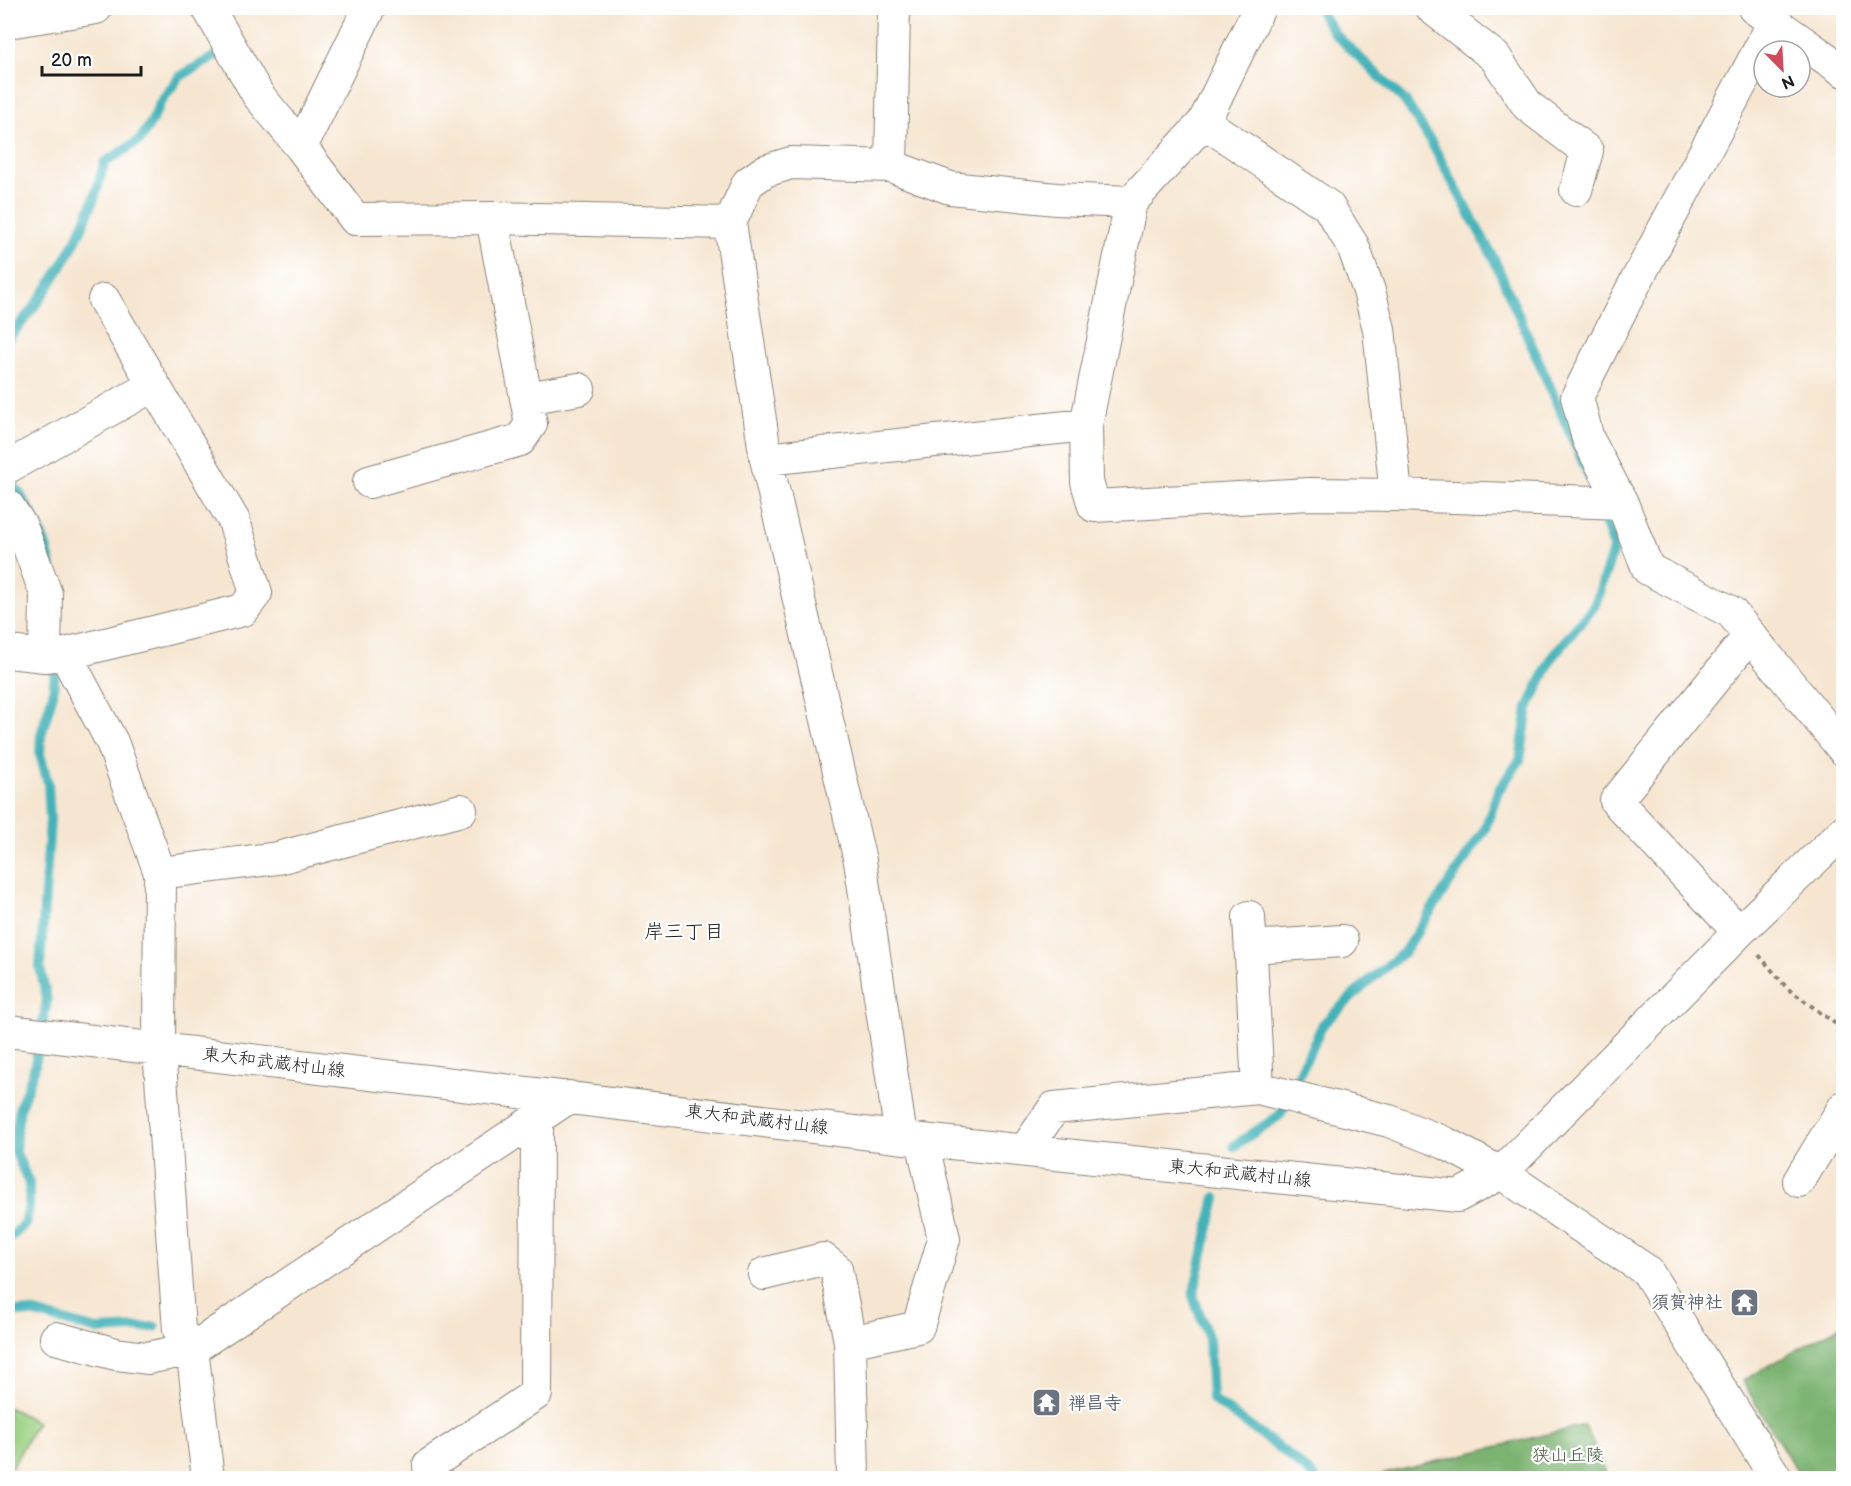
<svg xmlns="http://www.w3.org/2000/svg" width="1851" height="1486" viewBox="0 0 1851 1486" font-family="'Balsamiq Sans','Klee One',sans-serif">
  <style>
    .green { fill: #9bd183; stroke: #5c7650; stroke-width: 1.5 }
    .forest { fill: #7cb371; stroke: #4c6846; stroke-width: 1.5 }
    .lines { fill: none; stroke-linecap: round; stroke-linejoin: round }
    .stream { stroke: #42b3b9; stroke-width: 10 }
    .minor-casing { stroke: #898176; stroke-width: 34 }
    .path { stroke: #898176; stroke-width: 4; stroke-dasharray: 4.5 4.5; stroke-linecap: butt }
    .minor { stroke: #fff; stroke-width: 32 }
    .labels { text-anchor: middle; stroke-width: 4.5; stroke-linejoin: round; paint-order: stroke }
    .street-label { font-size: 18px; fill: #1c1c1c; stroke: #fff }
    .worship-label { font-size: 18px; font-weight: bold; fill: #5b616d; stroke: #fff; text-anchor: end }
    .park-label { font-size: 18px; fill: #485b40; stroke: #fff }
    .neighbourhood-label { font-size: 20px; fill: #1c1c1c; stroke: #fff }
  </style>
  <rect width="100%" height="100%" fill="#fff"/>
  <filter id="ink" filterUnits="userSpaceOnUse"><feTurbulence type="fractalNoise" baseFrequency=".0167" numOctaves="2"/><feDisplacementMap in="SourceGraphic" scale="12" xChannelSelector="R" yChannelSelector="G"/><feConvolveMatrix kernelMatrix="1 2 1 2 8 2 1 2 1" color-interpolation-filters="sRGB"/></filter>
  <filter id="wash" filterUnits="userSpaceOnUse"><feTurbulence type="fractalNoise" baseFrequency=".008" numOctaves="4" result="noise"/><feDisplacementMap in="SourceGraphic" scale="24" xChannelSelector="R" yChannelSelector="G"/><feGaussianBlur stdDeviation="1.35" result="paint"/><feColorMatrix in="noise" values="0 0 0 0 0 0 0 0 0 0 0 0 0 0 0 0 0 1.4 0 .05"/><feComposite in="paint" operator="in"/></filter>
  <g filter="url(#wash)">
    <rect width="100%" height="100%" fill="#f6e6d1"/>
    <path class="green" d="M8,1407L37,1422L8,1474Z"/>
    <path class="forest" d="M1843,1324V1478H1801L1742,1381Z
      M1585,1425L1608,1478H1368Z"/>
    <g class="lines">
      <path class="stream" d="M8,339C51,289 90,228 104,163L140,140L152,121L160,103L179,77L222,52
        M8,477C29,506 47,536 52,573
        M1234,1146L1280,1115L1323,1024L1370,980L1404,952L1485,829L1498,791L1520,760L1528,708L1552,657L1595,605L1614,547L1591,481L1494,259L1430,140L1405,101L1334,33L1318,8
        M1216,1197L1193,1296L1209,1339L1212,1399L1285,1452L1315,1478
        M8,1240L25,1224L29,1206V1183L15,1151L16,1135L20,1107L34,1070L47,1000L40,967L50,820L48,783L40,754L41,735L53,694L56,657
        M8,1311L35,1313L97,1330L155,1327"/>
    </g>
  </g>
  <g filter="url(#ink)">
    <g class="lines">
      <defs>
        <path id="minor" d="M208,8L258,95L301,147L355,219L492,218L730,223
          M1259,8L1204,122L1131,202L1086,425L1087,482L1094,506L1310,494L1396,495L1622,503L1648,569L1731,612L1844,750
          M1432,8L1495,57L1528,106L1587,151L1576,190
          M1754,8L1844,71
          M8,22L96,8
          M1204,122L1328,206L1353,246L1369,291L1379,329L1396,495
          M301,147L369,8
          M891,166L894,8
          M526,398L579,389
          M766,459L1086,425
          M8,467L154,385
          M369,482L520,440L531,424L492,218
          M1622,503L1588,439L1577,397L1625,302L1774,22
          M8,506L21,526L46,594L45,656
          M8,652L45,656L65,654L243,610L256,593L234,521L104,300
          M65,654L112,742L160,873L159,1049L179,1330L192,1349L208,1478
          M160,873L278,858L461,810
          M1249,917L1258,1088
          M1739,932L1616,801L1750,635
          M1251,947L1342,941
          M8,1031L922,1140L1458,1196L1501,1173L1739,932L1844,831
          M901,1137L860,861L766,459L730,223L748,183L765,171L791,163L891,166L950,188L1056,199L1131,202
          M1025,1150L1054,1108L1258,1088L1389,1121L1445,1143L1501,1173L1647,1271L1776,1478
          M1799,1181L1844,1107
          M764,1274L823,1259L836,1269L850,1342
          M56,1338L116,1354L147,1358L192,1349L569,1097
          M430,1478L429,1465L536,1394L537,1119
          M853,1478L850,1342L918,1327L944,1239L922,1140"/>
      </defs>
      <use href="#minor" class="minor-casing"/>
      <path class="path" d="M1759,955L1787,988L1844,1030"/>
      <use href="#minor" class="minor"/>
    </g>
  </g>
  <defs>
    <symbol id="temple-square" viewBox="-11 -11 22 22"><rect x="-9" y="-9" width="18" height="18" rx="4" fill="#6b7280" stroke="#fff"/><path d="M0-6L5-2H3V0L6.5 2.5H4V6H1.5V3h-3V6H-4V2.5H-6.5L-3 0V-2H-5Z" fill="#fff"/></symbol>
  </defs>
  <g fill-rule="evenodd">
    <use href="#temple-square" x="1728" y="1286" width="33" height="33"/>
    <use href="#temple-square" x="1030" y="1386" width="33" height="33"/>
  </g>
  <g class="labels">
    <g class="street-label">
      <text transform="translate(274 1062) rotate(7)" y="6">東大和武蔵村山線</text>
      <text transform="translate(757 1119) rotate(7)" y="6">東大和武蔵村山線</text>
      <text transform="translate(1240 1173) rotate(6)" y="6">東大和武蔵村山線</text>
    </g>
    <g class="worship-label">
      <text x="1723" y="1308">須賀神社</text>
      <text x="1068" y="1409" text-anchor="start">禅昌寺</text>
    </g>
    <g class="park-label">
      <text x="1568" y="1461">狭山丘陵</text>
    </g>
    <g class="neighbourhood-label">
      <text x="684" y="938">岸三丁目</text>
    </g>
  </g>
  <rect width="1851" height="1486" fill="none" stroke="#fff" stroke-width="30"/>
  <g transform="translate(1782 69) rotate(156)"><circle r="28" fill="#ffffff" stroke="#a4a4a4" stroke-width="1.5"/>
  <path d="M0-4.5L10 22L0 15L-10 22Z" fill="#d1495b"/>
  <text y="-9" font-size="16" font-weight="bold" text-anchor="middle" fill="#1c1c1c">N</text>
  </g>
  <path d="M42 66v9h99v-9" fill="none" stroke="#1c1c1c" stroke-width="3"/>
  <text x="51" y="66" font-size="18" fill="#1c1c1c" stroke="#ffffff" stroke-width="4.5" paint-order="stroke">20 m</text>
</svg>
